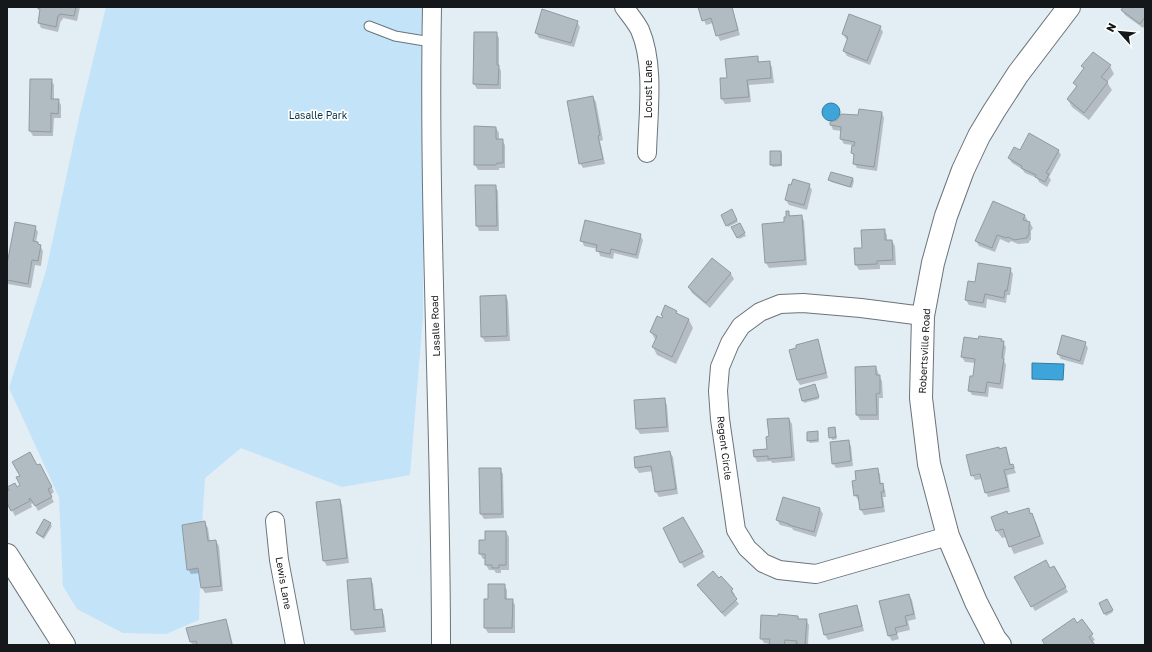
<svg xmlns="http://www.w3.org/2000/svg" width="1152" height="652" viewBox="0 0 1152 652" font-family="'Golos Text',sans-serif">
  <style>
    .green { fill: #c2e3f8 }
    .water { fill: #3da5da; stroke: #317ba0 }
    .shadow { fill: #0003 }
    .building { fill: #b1bbc2; stroke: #909aa0 }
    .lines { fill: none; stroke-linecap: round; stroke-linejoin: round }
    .service-casing { stroke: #6b747a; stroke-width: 11 }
    .minor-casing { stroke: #6b747a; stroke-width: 20 }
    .tertiary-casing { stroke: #6b747a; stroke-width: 24 }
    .service { stroke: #fff; stroke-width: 9 }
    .minor { stroke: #fff; stroke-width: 18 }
    .tertiary { stroke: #fff; stroke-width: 22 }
    .labels { text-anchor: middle; stroke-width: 3.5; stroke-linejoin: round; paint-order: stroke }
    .street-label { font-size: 10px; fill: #15181a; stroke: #fff }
    .park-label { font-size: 10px; fill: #08364b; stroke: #fff }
  </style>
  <rect width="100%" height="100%" fill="#e3edf4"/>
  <path class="green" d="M106,7H423V315L410,475L342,487L241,448L205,478L201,540L199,620L166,634L123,633L77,609L63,586L59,497L9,388L46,271L79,118Z"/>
  <path class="water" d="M822 112a9 9 0 1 1 18 0a9 9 0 1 1-18 0Z
    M1032,363L1064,364L1063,380L1032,379Z"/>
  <path class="shadow" d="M39,7H80L77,21L63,18L62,21L61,20L58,32L41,28L39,23L41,12Z
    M699,7H732L740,35L720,41L713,23L706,25Z
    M1125,7H1145V25L1143,28L1125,15L1122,10Z
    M577,22L580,27L574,47L539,38L536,33Z
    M880,27L883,32L870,65L847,56L844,51L848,40L846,39L843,34Z
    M475,33H496L499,38V67L501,71V89H477L474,84Z
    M757,57L760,63L769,62L772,67L774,83L749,85L751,102L725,104L722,99L728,78Z
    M1083,66H1110L1114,74L1107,82L1112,90L1089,120L1072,107L1068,100L1077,87L1074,83L1084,69Z
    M51,80L54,85V100H58L61,105V118H54L53,136H33L30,131Z
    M593,97L596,102L603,140L600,141L605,164L583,168L580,163Z
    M882,113L884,118L877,171L857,168L854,163L855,158L852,153L853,145L844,144L841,139L842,131L833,130L831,125L859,116Z
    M496,128L499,133V140H502L505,145V168H499V170H478L475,165Z
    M1058,150L1061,155L1049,177L1051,180L1047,187L1039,182L1037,178L1025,173L1022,169L1012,163L1009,158L1020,152Z
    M781,152L782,154V166L773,167L771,165Z
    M853,179L854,181L852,188L831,182L830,180Z
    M809,185L812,190L807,210L789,205L786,200Z
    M476,186H495L498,191L499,231H479L477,226Z
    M731,211L738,222L728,227L722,215Z
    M788,212L791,217L801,216L804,221L807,265L769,268L766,263L764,225L785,223Z
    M1025,216L1028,221L1027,222L1030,223L1033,228L1031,231V240L1029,241V243L1018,244L1011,241L1009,243L1000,239L995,252L979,246L976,241Z
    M739,224L746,236L739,239L733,227Z
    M35,227L38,232L36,242L40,246L43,251L41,266L35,265L31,288L8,284L7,269Z
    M884,230L887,235V241H892L895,246L896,265H880V269L859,270L856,265L863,249Z
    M640,235L643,240L638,259L614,253L613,259L600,256L598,249L584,246L582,241Z
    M713,259L731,274L734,279L710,308L692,293L689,288Z
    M1010,269L1013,274L1010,295H1007L1006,303L987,299L986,308L969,305L966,300L976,283Z
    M506,296L508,301L510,341L485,342L482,337Z
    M676,312L678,315L689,320L693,328L676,364L657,355L653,347L656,341L651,332L663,319L662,315Z
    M817,340L820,345L828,378L800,385L797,380L790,351Z
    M979,340H1001L1006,347L1004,361L1006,365L1003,389L989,387L988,397L972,395L969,390L974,378L976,363L965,362L962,357Z
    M1085,343L1088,348L1083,365L1061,359L1058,354Z
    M876,367L878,372L879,376L882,381L883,398H879V420H860L857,415L856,368Z
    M816,388L819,399L804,403L800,390Z
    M664,399L667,405L669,432L640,434L637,429L635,401Z
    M789,419L792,424L795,461L772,463L771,461L757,462L755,457L768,450L770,437Z
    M835,428L837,439L832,440L829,429Z
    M817,432L819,442L810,443L808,440Z
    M848,441L851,446L853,466L836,468L833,463Z
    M1006,448L1008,453L1011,465H1013L1016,473L1007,475L1010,492L988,497L986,492L982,479L975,480L973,476L985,474L999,450Z
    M670,452L673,457L678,494L659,497L656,492L653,471L639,473L636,468Z
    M40,465L54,492L50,495L54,502L38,511L34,503L31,504L32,507L15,516L7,501V492L21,486V476Z
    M500,469L503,474L504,518L484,519L481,514Z
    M877,469L880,474L881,485L885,490L886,497H883L885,512L864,515L861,510L860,500H858L855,495Z
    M340,500L342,505L349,563L327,566L324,561L317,503Z
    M820,509L823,514L816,537L793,530L792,528L780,525L777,520Z
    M1028,510L1036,522L1044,544L1014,554L1006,537L1002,538L997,531L1008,515Z
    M683,519L705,557L684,568L664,528Z
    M205,523L208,528L210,542L216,541L219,546L223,591L205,593L202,588L200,573L191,574L188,569Z
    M50,524L52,526L44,539L38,535L37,533Z
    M506,532L509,537V570H501V573H496L494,570H489L486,565V559H483L480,554L486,541Z
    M1054,567L1068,592L1035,611L1015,577Z
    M371,579L373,584L376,611L382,610L384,615L386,632L355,635L352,630Z
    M504,585L507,590V600H512L515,605V633H488L485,628L489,600Z
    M698,585L732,590L735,595L733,596L739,604L725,617L701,590Z
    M909,595L912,600L916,619L908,621L910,630L897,633L899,639L892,641L889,636Z
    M1106,600L1113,612L1106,616L1100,604Z
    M856,606L859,611L864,631L828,640L825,635Z
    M798,617L800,620H806L809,625L808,645H770V644L764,643L761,638Z
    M225,620L228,625L233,645H192L188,629Z
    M1082,621L1095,640L1091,642L1093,645H1045L1043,640L1059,628L1060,630L1077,624Z"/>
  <path class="building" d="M38,7H76L74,16L60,14L59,16H58L56,27L38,23L40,9H38Z
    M698,7H732L738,30L716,36L711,18L702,21Z
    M1123,7H1145V17L1140,24L1121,10Z
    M542,9L578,21L571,43L535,33Z
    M849,14L881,26L867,61L843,51L848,37L842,34Z
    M474,32H497V65H499L498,85L473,84Z
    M1093,52L1111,65L1101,77L1108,82L1084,113L1067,99L1077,86L1073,83L1084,68L1081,66Z
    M758,56V62L770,61L771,78L747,80L749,97L721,99L720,78H727L725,59Z
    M30,79H52L51,99H59L58,114L51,113V132L29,131Z
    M593,96L600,135L598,136L603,159L579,164L567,101Z
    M859,109L882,112L874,167L853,164L854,154L851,153L852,145L854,146L855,142L840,139L841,127L830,125V122L837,120L841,114L858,115Z
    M474,126L496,127V139H503V163H497L496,165H474Z
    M1029,133L1059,150L1046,173L1049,174L1045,182L1035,177L1036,175L1021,168L1022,166L1008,158L1014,147L1020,150Z
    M770,151H781V165H770Z
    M831,172L853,178L850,187L828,180Z
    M793,179L810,184L804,205L785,200L789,184L791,185Z
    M475,185H496L497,226H476Z
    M993,201L1025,215L1023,220L1030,222L1029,226V235L1027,236V238L1014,240L1008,237L1006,238L997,235L992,248L975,241Z
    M732,209L737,220L726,226L721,215Z
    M786,211H789V216L802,215L805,260L765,263L762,224L784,222V217H786Z
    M585,220L641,234L636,255L611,249L610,254L596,251L597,245L580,241Z
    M15,222L36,226L33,241L38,242V244L41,245L38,261L32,260L28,284L7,280V264Z
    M740,223L745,233L737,238L731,227Z
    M885,229V240H892L893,260L877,261V264L855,265L854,248H862L861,230Z
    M712,258L731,273L706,303L688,287Z
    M978,263L1011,268L1007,291L1005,290L1004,298L985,294L983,303L965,300L968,281L975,282Z
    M506,295L507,336L481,337L480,296Z
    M665,305L677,311L676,313L689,319L672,357L652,347L657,336L650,332L657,316L662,318L663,316L661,315Z
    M1062,335L1086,342L1080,361L1057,354Z
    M979,336L1002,339L1001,341H1004L1002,358L1004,359L1000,384L987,382L985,393L968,391L970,376H973L975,359L961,357L964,337L978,339Z
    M818,339L826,373L797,380L789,350L796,348V345Z
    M876,366V375H880V393L876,394L877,415H856L855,367Z
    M815,384L819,397L802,401L799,389Z
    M665,398L667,427L636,429L634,400Z
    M789,418L792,457L768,459V456L754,457L753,450L767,449L766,437L769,436L767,419Z
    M835,427L836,437L829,438L828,428Z
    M818,431V440L807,441V432Z
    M849,440L851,461L832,464L830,442Z
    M999,447V449L1006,447L1010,465L1013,464L1014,468L1004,470L1008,487L985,493L980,474L971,476L966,455Z
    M670,451L676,489L655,492L651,466L635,468L634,457Z
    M30,452L37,465L40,464L52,487L48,489L52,497L35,506L30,498L29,499L30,501L11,511L7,503V491L9,490L7,487L15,483L17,487L20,485L16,477L20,476L12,462Z
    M479,468H501L502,514H480Z
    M878,468L880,484L883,483L884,492H881L883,507L860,510L858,495L854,496L852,481L856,480L855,471Z
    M783,497L820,508L814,532L789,525V524L776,520Z
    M340,499L347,558L323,561L316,502Z
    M1029,508L1030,514L1032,513L1040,536L1009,547L1003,529L996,531L991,517L1007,511L1008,514Z
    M683,517L703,552L680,563L663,528Z
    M44,519L51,523L43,537L36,533Z
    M205,521L208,541L216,540L221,586L201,588L198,568L187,570L182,525Z
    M485,531H506V565H499V568H492V565H485V554H479V540H485Z
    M1046,560L1050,568L1054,566L1066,587L1031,607L1014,577Z
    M713,571L719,578L721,576L733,589L731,591L737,599L722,613L697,585Z
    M371,578L374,610L382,609L384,627L351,630L347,580Z
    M488,584H505V599H513L512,628H484V599H488Z
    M909,594L914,614L905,616L907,625L895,628L897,634L888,636L879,601Z
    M1107,599L1113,610L1104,614L1099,603Z
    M857,605L862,626L824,635L819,614Z
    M778,614L798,616V619H807L805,645L796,644L797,641L785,640L784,645H769L770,639H760L761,615L778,616Z
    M1074,618L1077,623L1082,619L1093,634L1089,637L1095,645H1045L1042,640Z
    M226,619L232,645H197L196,641L190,642L186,628Z"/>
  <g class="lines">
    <defs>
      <path id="service" d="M369,26L395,36L431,42"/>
      <path id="minor" d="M432,7C428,220 441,432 441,645
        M624,7C629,14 636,22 640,30C655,65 648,114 647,153
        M923,316L861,308L803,303L780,304L760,312L741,326L730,343L720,367L718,391L720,419L736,530L747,548L763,563L779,570L816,574L948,536
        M275,521L279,560L295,645"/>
      <path id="tertiary" d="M7,555L64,645
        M1000,645L995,639L976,602L948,536L929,464L921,398L923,316L933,263L946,216L963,170L979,136L994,111L1018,74L1069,7"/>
    </defs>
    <use href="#service" class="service-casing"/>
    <use href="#minor" class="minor-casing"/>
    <use href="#tertiary" class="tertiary-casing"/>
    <use href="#service" class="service"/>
    <use href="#minor" class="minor"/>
    <use href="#tertiary" class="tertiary"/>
  </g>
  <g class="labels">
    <g class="street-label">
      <text transform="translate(648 89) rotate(-90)" y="4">Locust Lane</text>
      <text transform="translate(435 326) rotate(-92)" y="4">Lasalle Road</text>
      <text transform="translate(924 351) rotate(-87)" y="4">Robertsville Road</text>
      <text transform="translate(725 448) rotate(83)" y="4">Regent Circle</text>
      <text transform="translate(284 583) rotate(80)" y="4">Lewis Lane</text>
    </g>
    <g class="park-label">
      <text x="318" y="119">Lasalle Park</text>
    </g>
  </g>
  <rect width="1152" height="652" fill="none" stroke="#15181a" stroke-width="16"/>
  <g transform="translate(1120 32) rotate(297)" stroke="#ffffff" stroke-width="3" paint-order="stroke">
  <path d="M0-3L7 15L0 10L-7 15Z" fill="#15181a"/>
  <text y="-6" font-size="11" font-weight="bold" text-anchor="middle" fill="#15181a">N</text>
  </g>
</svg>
